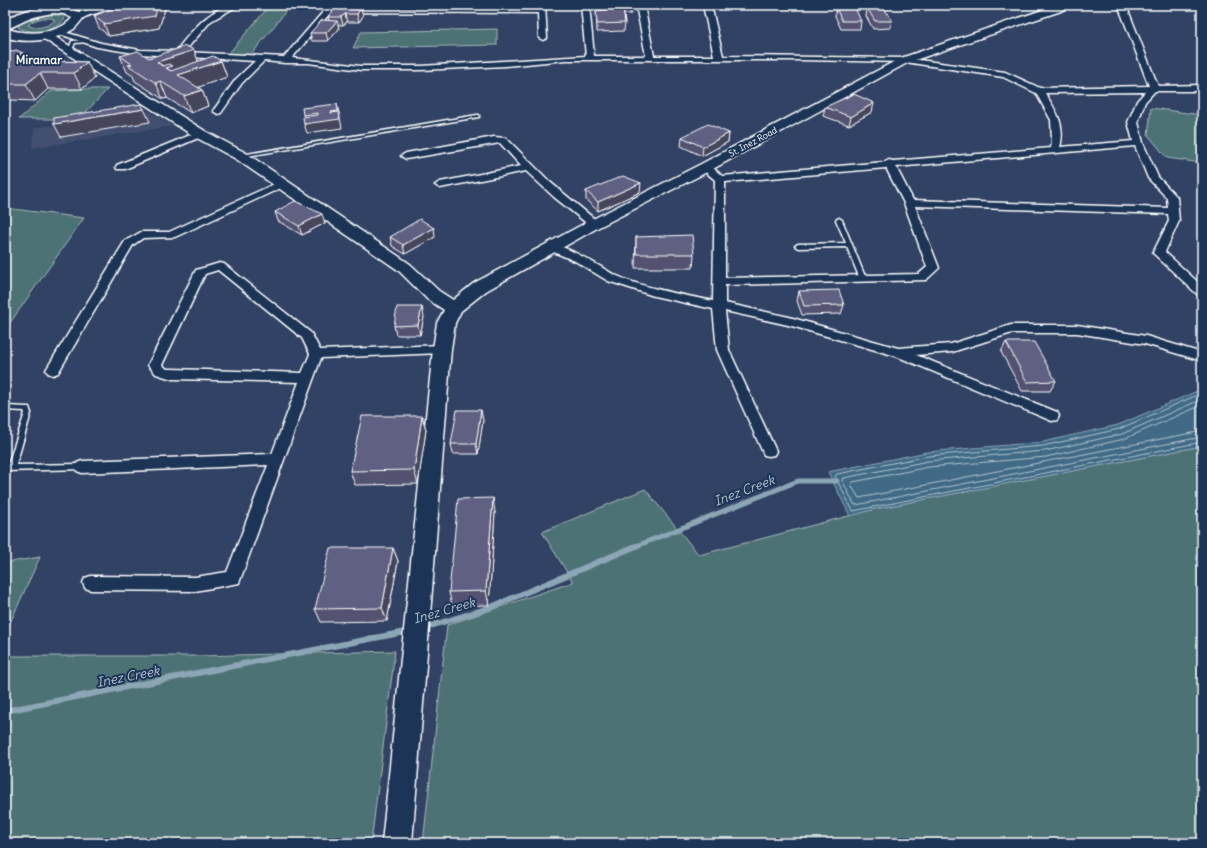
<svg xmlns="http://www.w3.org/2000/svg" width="1207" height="848" viewBox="0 0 1207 848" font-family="Delius,sans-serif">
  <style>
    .built { fill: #434f70 }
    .green { fill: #4e7274; stroke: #a6b8ba; fill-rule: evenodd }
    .water { fill: #406b86; stroke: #8ca6b6 }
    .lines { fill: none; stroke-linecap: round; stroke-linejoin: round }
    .shore { stroke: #b3c4cf; stroke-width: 1 }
    .stream-far1 { stroke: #8ca6b6; stroke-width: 5 }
    .stream { stroke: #8ca6b6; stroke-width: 6 }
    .lane-casing { stroke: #fff; stroke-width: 3 }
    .street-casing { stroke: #fff; stroke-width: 3 }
    .secondary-casing { stroke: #fff; stroke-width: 3 }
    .primary-casing { stroke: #fff; stroke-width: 3 }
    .lane { fill: #1d3557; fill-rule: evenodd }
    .street { fill: #1d3557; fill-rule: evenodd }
    .secondary { fill: #1d3557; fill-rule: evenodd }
    .primary { fill: #1d3557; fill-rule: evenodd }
    .wall { fill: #535371; stroke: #fff }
    .shaded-wall { fill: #44445c; stroke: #fff }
    .building { fill: #616183; stroke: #fff }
    .labels { text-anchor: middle; stroke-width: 4; stroke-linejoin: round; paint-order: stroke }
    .far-street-label { font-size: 9px; fill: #fff; stroke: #1d3557 }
    .far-district-label { font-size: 12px; font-weight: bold; fill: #fff; stroke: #1d3557 }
    .near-water-label { font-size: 13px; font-style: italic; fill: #b3c4cf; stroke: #1d3557 }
  </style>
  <rect width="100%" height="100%" fill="#314264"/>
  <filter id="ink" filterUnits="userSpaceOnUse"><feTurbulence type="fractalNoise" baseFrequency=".025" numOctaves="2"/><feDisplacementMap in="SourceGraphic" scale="8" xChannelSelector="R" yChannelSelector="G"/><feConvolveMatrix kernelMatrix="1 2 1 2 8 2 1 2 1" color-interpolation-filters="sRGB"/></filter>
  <g filter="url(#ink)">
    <path class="built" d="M149,111L173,126L32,148L34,128Z"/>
    <path class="green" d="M270,5H291L251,55L228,54Z
      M43,15H59L64,16L65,19C57,31 29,35 18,27L22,21ZM42,18H51L55,20C49,27 35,30 28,25L33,21Z
      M497,29V45L353,48L361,32Z
      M85,89H108L83,115L58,119H19L51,91Z
      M1151,108L1202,115V163L1167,158L1148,135Z
      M5,208L84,218L5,330Z
      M1202,446V843H423L447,625L573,582L542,532L645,489L699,555L875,509Z
      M40,557L5,634V563Z
      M395,651L371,843H5V656H198Z"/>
    <path class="water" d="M1202,389V446L875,509L850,516L828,472L927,452L1043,442L1118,425Z"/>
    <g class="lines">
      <path class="shore" d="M1202,393L1119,429L1043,446L928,456L837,474L835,476L853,511L1202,442
        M1202,399L1122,434L1045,451L928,461L844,478L842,480L854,504L856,505L1202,437
        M1202,405L1124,439L1046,457L929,467L853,482L851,485L859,498L1202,431"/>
      <path class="stream-far1" d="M634,547L798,481H837"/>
      <path class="stream" d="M424,628L489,608L636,546
        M5,711L410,631"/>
      <defs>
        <path id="lane" d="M86,40L88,41L87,42L75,43L71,52L68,51L72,41Z
          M477,115H479V117L241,157L239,156L241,155Z
          M839,218L842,220L866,279L865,280L863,281L860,279L847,247L798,248L795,246L798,244L846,243L836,220Z
          M5,406L27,407H29L31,413L16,465L82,464L85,465L86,467L85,469L5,471V465H8L25,413L24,411L5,410Z"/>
        <path id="street" d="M228,5H239L211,21L184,52L284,57L329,5H337L335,8L538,9L537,5H545L547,38L543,40L539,38L538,13L331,12L292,58L361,66H421L586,56L581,5H589L594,56H646L636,5H644L654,56H714L703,5H711L723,56L905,58L1005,72L1040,88L1149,86L1118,5H1126L1158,86L1202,85V91H1155L1145,102L1138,122L1143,143L1158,177L1177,197L1179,221L1165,252L1202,286V296L1198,295L1153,253L1169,221L1168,214L915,206L939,268L926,280L725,285V303L789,317L898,348L951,344L1011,325H1077L1146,336L1202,353V361L1145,344L1077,333H1012L952,352L916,355L1057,412L1059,416L1057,420L1052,421L896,356L788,325L725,311L729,350L776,451L774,455L769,456L764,455L717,350L713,309L654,296L608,281L575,261L549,250L547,248L549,246C564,242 601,268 615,275C643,288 683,295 713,301L715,180L702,169L701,167L702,165H710L722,176L885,162L889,160L893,161L1051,148L1052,141L1051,120L1036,93L1003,77L905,62L800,60H566L506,66L421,70H361L308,63H285L264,61L242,83L221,113L218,114L213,111L236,79L255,61L140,54L97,47L54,32L58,30L101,43L140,50L176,51C191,32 205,14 228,5ZM1145,92L1137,101L1128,122L1133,141L1060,147C1066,125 1056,111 1045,93ZM1135,146L1148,178L1167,198L1168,208L913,200L896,167ZM886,168L904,203L927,267L919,274L725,278V182Z
          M1043,5H1053L1061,9L1057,11Z
          M200,131L205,134L203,136L125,169H117L116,167L117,165Z
          M494,137L506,138L550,182L598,222L599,224L598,226H590L554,197L526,171L440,188L435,185L440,182L521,166L500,143L406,159L401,156L406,153Z
          M281,181L285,182L286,184L285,186L175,237L143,238L133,245L58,373L53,375L48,373L46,370L125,241L141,232H169Z
          M220,263L224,264L311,333L320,350L442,345L447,346L448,349L447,352L442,353L321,358L239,583L195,591L91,590L85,588L83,583L85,578L91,576L195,577L227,572L268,465L82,473L77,471L75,467L77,463L82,461L272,454L299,382L172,379L156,374L148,365L196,270ZM218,270L302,338L310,354L302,373L172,369H167L162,365L205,274Z"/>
        <path id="secondary" d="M1057,5H1070L1061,11L909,62L711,170L599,227L486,291L461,311L455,323L451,349L412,843H382L433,349L437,323L444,310L427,299L398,270L236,159L195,137L41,37L39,35L41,33H49L205,131L246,153L410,264L439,291L453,300L474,283L589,221L701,164L901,58Z"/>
        <path id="primary" d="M100,5H117L115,7C106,11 94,13 85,17C80,20 78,27 72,30C55,41 24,44 5,37V20C21,10 46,4 65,7C69,8 75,11 79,12C84,12 94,7 100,5ZM54,13L64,14L72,18C59,35 25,35 8,29C26,20 32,16 54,13Z"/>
      </defs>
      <use href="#lane" class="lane-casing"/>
      <use href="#street" class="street-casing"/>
      <use href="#secondary" class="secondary-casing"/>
      <use href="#primary" class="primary-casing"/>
      <use href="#lane" class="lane"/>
      <use href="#street" class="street"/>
      <use href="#secondary" class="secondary"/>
      <use href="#primary" class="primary"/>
    </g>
    <path class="wall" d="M600,5H631V14H624L625,23L624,31L597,32L596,10H600Z
      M336,7L363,16L359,22H347L343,25H338L339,29L328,41H312L310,33L329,20L328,17Z
      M836,8L861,21L860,29H841L835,16Z
      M867,8L892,21L890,28L873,29L866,16Z
      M165,9L159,28L109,36L99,28L94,16Z
      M194,50L198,61H221L227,77L198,87L202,90L208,106L191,113L167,98L163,99L135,81L133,76L127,72L120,56L149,58Z
      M23,53L26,58L31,60L87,62L95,78L82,89H48L35,101L11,100L5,102V54Z
      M825,107L872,112L849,125L823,116Z
      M729,133L728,142L702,156L681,146L682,137Z
      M586,191L640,192L598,211L586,200Z
      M275,212L325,223L302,235L278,221Z
      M390,237H435L405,254L392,246Z
      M636,237L694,254L693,268H635Z
      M799,291L844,305L841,314L802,315L797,301Z
      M424,317L420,335H396L394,326Z
      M1006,342L1056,381L1050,391H1022L1001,352Z
      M422,416L426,430L418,484L355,485L350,471Z
      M483,420L478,454H453L451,444Z
      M495,512L489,605L452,606L449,592Z
      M393,548L398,561L387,621L321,622L315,609Z"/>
    <path class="shaded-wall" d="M158,5H163L165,9L159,28L109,36L104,24Z
      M361,8L363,16L359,22L357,14Z
      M345,14L347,22L343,25L341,17Z
      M337,21L339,29L328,41L326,33Z
      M194,50L200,66L176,74L157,62Z
      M23,53L31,69L18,55Z
      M221,61L227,77L185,92L178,75Z
      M87,62L95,78L82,89L74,73Z
      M40,73L48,89L35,101L26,84Z
      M160,81L167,98L163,99L156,83Z
      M5,89L11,100L5,102Z
      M202,90L208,106L191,113L184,96Z
      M874,103L872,112L849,125L851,117Z
      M337,104L342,128L307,133L304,124H306L303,115Z
      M144,109L150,122L61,137L54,124Z
      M729,133L728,142L702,156L703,147Z
      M641,183L640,192L598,211V202Z
      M322,214L325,223L302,235L299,226Z
      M434,228L435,237L405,254L403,245Z
      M422,307L424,317L420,335L418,325Z
      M481,410L483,420L478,454L476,444Z
      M422,416L426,430L418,484L414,470Z
      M493,498L495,512L489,605L486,591Z
      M393,548L398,561L387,621L382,608Z"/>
    <path class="building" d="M120,5H158L155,16L104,24L94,16Z
      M601,5H631V6H601Z
      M336,7L361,8L357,14H345L341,17H328Z
      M836,8H855L861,21H842Z
      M867,8H884L892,21H875Z
      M623,9L625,23L597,24L596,10Z
      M322,20L337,21L326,33H310Z
      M186,46L194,50L157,62L162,66L169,64L173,66L166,68L171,71L213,56L221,61L178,75L202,90L184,96L160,81L156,83L128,65L132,64L120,56L138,51L149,58Z
      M16,50L23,53L18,55L31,60L48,58L52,61L87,62L74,73H40L26,84H5V59H6L5,58V54Z
      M854,94L874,103L851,117L825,107Z
      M141,104L144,109L54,124V118Z
      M337,104L338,111L331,112V113L339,112L340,119L304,124L303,117L318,115V113L303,115L302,108Z
      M708,124L729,133L703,147L682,137Z
      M623,176L641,183L598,202L586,191Z
      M295,201L322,214L299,226L275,212Z
      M420,219L434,228L403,245L390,237Z
      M692,235L694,254H636V237Z
      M839,290L844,305L804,306L799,291Z
      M397,307H422L418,325L394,326Z
      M1006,342H1034L1056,381L1027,382Z
      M457,410H481L476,444H451Z
      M362,416H422L414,470L350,471Z
      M493,498L486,591L449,592L458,499Z
      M330,548H393L382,608L315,609Z"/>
  </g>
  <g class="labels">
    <g class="far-street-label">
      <text transform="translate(753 142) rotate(-28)" y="3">St. Inez Road</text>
    </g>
    <g class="far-district-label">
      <text x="39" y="64">Miramar</text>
    </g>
    <g class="near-water-label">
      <text transform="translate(744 490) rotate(-21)" y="5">Inez Creek</text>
      <text transform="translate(444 610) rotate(-16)" y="5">Inez Creek</text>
      <text transform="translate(128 676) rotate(-11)" y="5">Inez Creek</text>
    </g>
  </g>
  <rect width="1207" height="848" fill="none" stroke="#1d3557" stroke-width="20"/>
  <rect x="10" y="10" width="1187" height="828" fill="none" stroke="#fff" stroke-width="1.5" filter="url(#ink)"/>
</svg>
